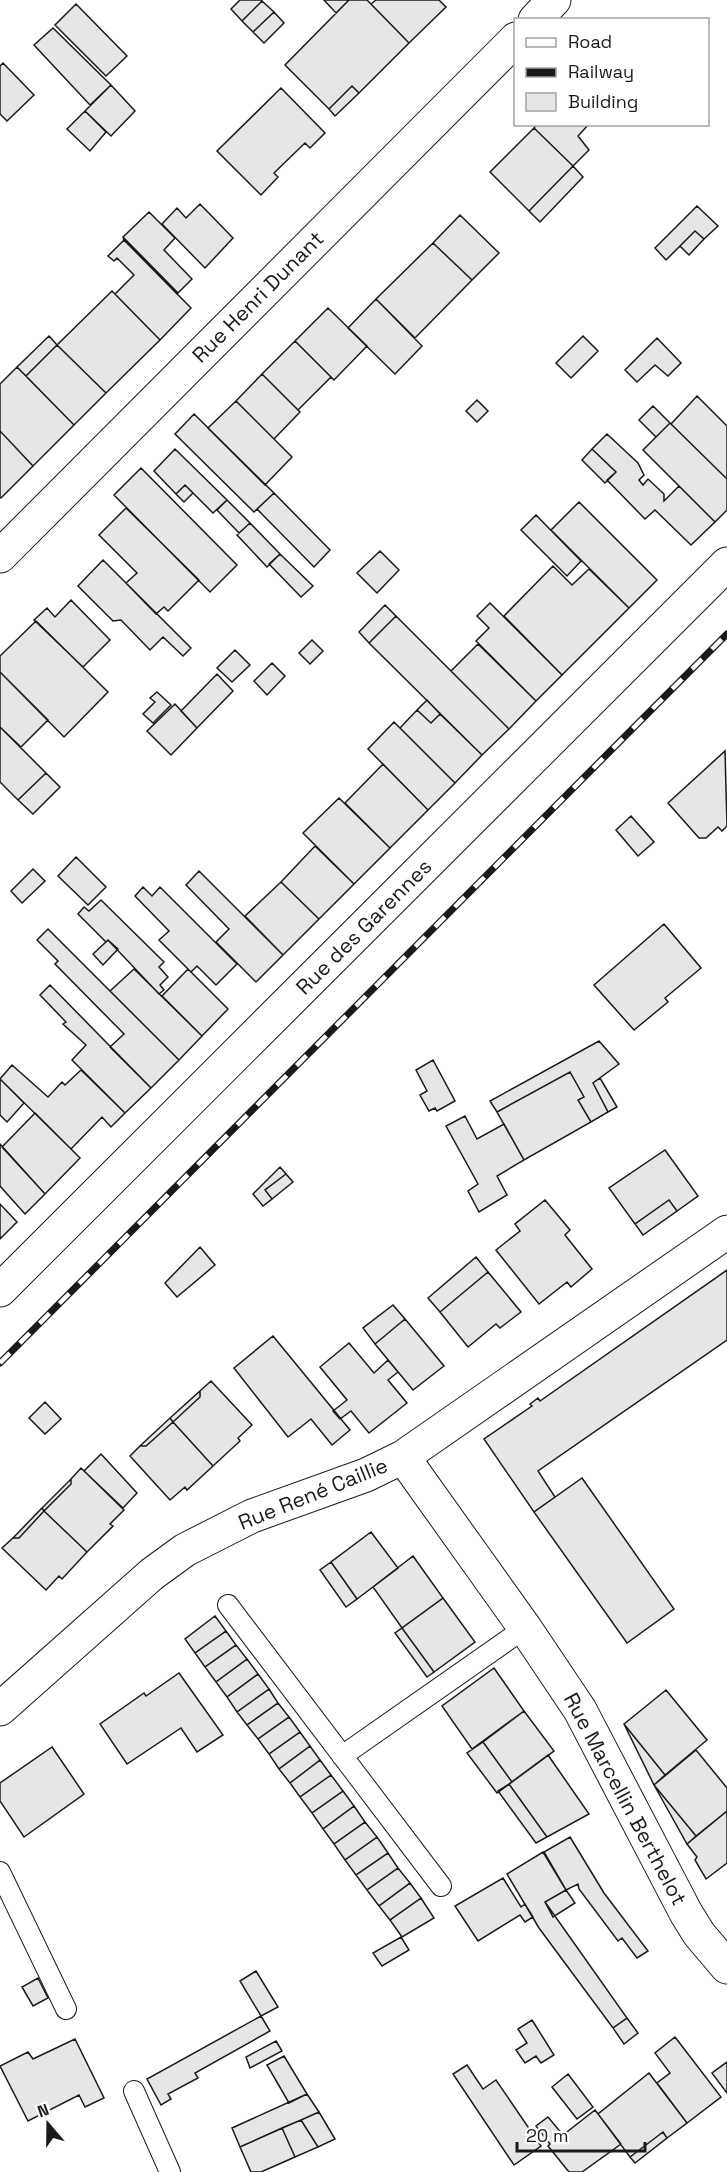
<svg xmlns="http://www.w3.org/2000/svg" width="727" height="2172" viewBox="0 0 727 2172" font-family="'Space Grotesk',sans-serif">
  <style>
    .building { fill: #e6e6e6; stroke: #1a1a1a; stroke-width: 1.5 }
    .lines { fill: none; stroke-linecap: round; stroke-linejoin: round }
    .service-casing { stroke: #1a1a1a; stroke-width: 22 }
    .minor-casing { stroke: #1a1a1a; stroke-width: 35 }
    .service { stroke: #fff; stroke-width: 20 }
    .minor { stroke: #fff; stroke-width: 33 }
    .rail-casing { stroke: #1a1a1a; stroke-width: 7 }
    .rail { stroke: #fff; stroke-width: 4.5; stroke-dasharray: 14; stroke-linecap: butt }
    .labels { text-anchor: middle; stroke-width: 4.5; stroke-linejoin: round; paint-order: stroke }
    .street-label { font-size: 21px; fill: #1a1a1a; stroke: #fff }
  </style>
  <rect width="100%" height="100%" fill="#fff"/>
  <path class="building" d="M240,0H261L262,1L242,21L231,9Z
    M324,0H349L336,13Z
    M349,0H367L409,43L359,93L352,86L329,109L285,65Z
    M376,0H439L446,7L409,43L371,4Z
    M262,1L274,12L253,32L242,21Z
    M76,4L127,56L106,76L55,25Z
    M274,12L284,23L264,43L253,32Z
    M53,28L111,85L90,105L34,45Z
    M3,63L34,95L7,121L0,114V66Z
    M111,85L135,111L111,136L85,111Z
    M352,86L359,93L335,116L329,109Z
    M281,88L325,133L310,148L305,143L274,173L278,177L261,195L217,151Z
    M85,111L106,132L90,151L67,129Z
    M537,124H589L578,136L589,150L573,166L534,128Z
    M534,128L573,166L529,211L490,172Z
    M573,166L583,177L540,222L529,211Z
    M200,204L233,238L205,268L162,224L177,208L186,218Z
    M697,206L718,226L704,239L695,231L666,260L655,248Z
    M149,212L175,238L164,250L192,279L178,293L123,237Z
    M460,215L499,253L472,280L433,243Z
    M695,231L704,239L689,255L680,246Z
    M123,237L178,293L177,294L124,240Z
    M124,240L191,308L160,340L115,294L134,275L117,258L114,261L108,256Z
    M433,243L472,280L415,338L376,299Z
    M112,291L160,340L106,393L57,345Z
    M376,299L422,346L395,374L348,328Z
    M328,308L367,346L334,380L295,341Z
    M49,336L57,345L26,376L17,367Z
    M583,336L598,351L571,378L556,363Z
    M657,338L681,363L668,376L655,365L637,382L625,370Z
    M295,341L331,377L298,410L262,374Z
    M57,345L106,393L74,425L26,376Z
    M17,367L74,425L33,466L0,431V384Z
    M262,374L300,412L274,439L236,401Z
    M697,396L727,426V479L671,424Z
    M477,400L488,411L477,422L466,411Z
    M236,401L292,457L265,485L208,428Z
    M653,406L670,423L656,437L639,420Z
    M194,414L274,493L254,512L175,434Z
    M670,423L727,479V510L715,522L643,450Z
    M0,431L33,466L1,498L0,497Z
    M607,434L638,463L644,475L639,480L643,485L648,479L664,494V501L679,486L715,522L691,545L655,510L645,519L607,480L616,472L592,449Z
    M175,449L227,500L213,513L185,485L176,494L154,471Z
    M592,449L616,472L605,483L582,460Z
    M141,468L237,565L210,592L114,495Z
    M185,485L193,493L184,502L176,494Z
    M274,493L330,550L314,567L257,509Z
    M227,500L250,523L239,533L217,510Z
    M579,502L657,580L629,608L551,530Z
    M126,508L199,580L168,611L164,607L156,614L126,583L137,573L99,535Z
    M536,515L581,561L567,576L521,530Z
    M250,523L280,554L267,567L237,535Z
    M380,551L399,570L377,593L357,573Z
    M280,554L313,586L301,597L269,564Z
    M103,560L191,648L183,656L163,637L150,650L121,620L113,621L78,586Z
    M553,566L572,585L589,569L629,608L562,675L504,616Z
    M71,600L110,640L83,667L34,620L47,608L55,617Z
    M490,603L562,675L536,701L476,641L489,628L477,616Z
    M385,605L396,616L369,643L359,632Z
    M396,616L509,729L482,755L369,643Z
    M36,621L108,692L64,737L0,672V656Z
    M312,640L323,651L310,664L299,653Z
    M478,644L536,701L509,729L451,671Z
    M235,650L250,665L232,682L217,668Z
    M272,663L285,676L267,695L254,681Z
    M0,672L48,720L21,747L0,727Z
    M217,674L233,691L197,728L181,711Z
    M157,692L171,705L153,723L143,714L155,702L150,698Z
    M427,700L440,714L431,723L417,710Z
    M175,704L197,728L171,755L147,731Z
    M417,710L431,723L440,714L482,755L455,783L400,728Z
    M394,722L455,783L428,810L368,749Z
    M0,727L46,773L18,800L0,782Z
    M725,751L727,826L722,831L718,827L706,838H699L668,803Z
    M383,764L428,810L390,848L345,803Z
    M46,773L60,787L33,814L18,800Z
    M339,798L390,848L354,884L303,833Z
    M631,816L654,842L638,856L616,830Z
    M315,846L354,884L319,919L281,882Z
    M76,857L106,887L88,905L58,876Z
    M33,869L45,881L22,903L11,891Z
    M199,871L283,955L256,982L216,942L229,929L186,885Z
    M281,882L319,919L283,955L245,916Z
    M143,887L152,896L160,887L237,964L216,985L197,966L191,972L159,940L169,931L135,896Z
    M101,900L164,962L159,967L168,977L160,985L164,990L159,994L108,940L106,942L78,914L84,907L89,911Z
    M664,924L701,968L665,998L668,1002L634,1030L594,985Z
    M48,929L179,1060L151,1088L110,1047L124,1034L55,964L58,961L37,940Z
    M108,940L118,949L103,965L93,954Z
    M134,969L202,1036L179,1060L110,991Z
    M188,969L228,1009L202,1036L162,996Z
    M50,985L151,1088L125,1113L72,1060L86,1045L63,1024L66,1022L40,995Z
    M599,1041L619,1064L593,1083L608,1112L591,1122L578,1100L584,1097L570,1072L497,1112L490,1101Z
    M433,1060L455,1101L437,1111L435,1108L429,1111L420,1095L427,1091L416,1070Z
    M12,1065L48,1097L62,1082L65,1085L81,1070L125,1113L111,1127L102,1117L71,1149L0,1079Z
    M570,1072L584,1097L578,1100L591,1122L524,1160L497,1112Z
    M600,1078L617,1107L608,1112L593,1083Z
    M0,1079L24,1103L7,1122L0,1115Z
    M35,1113L80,1158L45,1194L2,1147Z
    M465,1116L477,1139L504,1124L524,1160L497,1176L507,1195L479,1212L468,1191L478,1184L446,1126Z
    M0,1144L45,1194L25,1214L0,1186Z
    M665,1150L698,1196L677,1211L669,1200L635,1224L609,1188Z
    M280,1167L286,1174L265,1190L272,1199L263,1206L253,1194Z
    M286,1174L293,1182L272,1199L265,1190Z
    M545,1200L570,1230L565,1235L592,1269L571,1287L567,1282L539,1304L496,1250L520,1231L515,1224Z
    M669,1200L677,1211L643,1235L635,1224Z
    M0,1204L17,1222L0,1239Z
    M200,1247L215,1265L177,1297L165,1283Z
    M476,1257L488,1272L440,1312L428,1298Z
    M727,1270V1340L538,1471L555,1497L534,1512L484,1439L532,1406L530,1404L538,1398L540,1401Z
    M488,1272L521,1312L500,1328L496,1324L468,1347L440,1312Z
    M393,1305L405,1319L375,1344L363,1328Z
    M405,1319L444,1366L413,1390L375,1344Z
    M273,1336L350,1430L332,1445L311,1419L288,1437L234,1368Z
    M349,1343L374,1373L388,1360L398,1372L388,1380L407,1403L369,1433L351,1411L340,1419L333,1411L347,1400L320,1367Z
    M211,1381L252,1425L238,1438L240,1441L213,1466L173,1422L200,1397V1391Z
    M200,1391V1397L173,1422L170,1418Z
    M45,1402L61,1419L45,1434L29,1418Z
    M170,1418L173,1422L146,1446H140Z
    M173,1422L213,1466L187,1490L185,1487L170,1500L130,1456L140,1446H146Z
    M101,1454L137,1493L123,1508L84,1471Z
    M81,1468L124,1510L110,1524L113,1526L87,1552L44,1511L71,1484V1479Z
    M582,1478L674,1609L627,1643L534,1512Z
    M71,1479V1484L44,1511L42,1508Z
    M42,1508L44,1511L19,1538H13Z
    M44,1511L87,1552L62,1579L59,1576L46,1590L2,1548L13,1538H19Z
    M371,1532L398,1568L357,1599L331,1562Z
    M413,1556L443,1598L402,1628L373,1587Z
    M331,1562L357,1599L346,1607L320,1570Z
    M443,1598L475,1642L434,1672L402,1628Z
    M215,1616L226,1631L195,1653L185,1639Z
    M402,1628L434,1672L427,1677L395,1633Z
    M226,1631L236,1645L205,1667L195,1653Z
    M236,1645L247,1659L216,1682L205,1667Z
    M247,1659L258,1674L227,1697L216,1682Z
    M494,1668L524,1711L472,1749L442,1706Z
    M179,1673L223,1735L197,1752L181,1728L127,1764L100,1724L144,1693L146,1696Z
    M258,1674L269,1689L237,1712L227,1697Z
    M269,1689L278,1703L247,1725L237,1712Z
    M666,1690L707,1740L665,1775L624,1724Z
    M278,1703L289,1717L258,1739L247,1725Z
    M524,1711L554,1751L512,1782L483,1742Z
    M289,1717L300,1732L269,1754L258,1739Z
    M624,1724L665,1775L654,1785Z
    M300,1732L310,1746L279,1769L269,1754Z
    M483,1742L512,1782L497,1793L467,1753Z
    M310,1746L320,1760L290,1783L279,1769Z
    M52,1747L84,1794L24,1837L0,1801V1783Z
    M696,1750L727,1788V1811L696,1836L654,1785Z
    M548,1755L589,1814L547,1837L509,1784Z
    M320,1760L331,1775L300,1797L290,1783Z
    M331,1775L343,1791L312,1813L300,1797Z
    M509,1784L547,1837L536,1843L498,1791Z
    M654,1785L696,1836L687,1844Z
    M343,1791L354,1806L323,1829L312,1813Z
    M354,1806L365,1822L334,1844L323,1829Z
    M727,1811V1863L706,1879L695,1860L697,1857L687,1844Z
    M365,1822L377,1837L345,1860L334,1844Z
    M377,1837L388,1853L356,1875L345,1860Z
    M570,1837L604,1893L648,1951L637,1958L622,1938L618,1941L579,1889L578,1884L566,1890L544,1852Z
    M543,1852L566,1890L545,1902L627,2018L613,2028L539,1928L507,1874Z
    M388,1853L398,1868L367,1890L356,1875Z
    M398,1868L410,1883L379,1906L367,1890Z
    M503,1878L521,1907L525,1904L533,1917L525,1922L520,1915L478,1941L455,1906Z
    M410,1883L421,1898L390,1920L379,1906Z
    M566,1890L575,1903L553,1917L545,1902Z
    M421,1898L434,1918L402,1937L390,1920Z
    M401,1937L409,1950L382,1966L373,1953Z
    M256,1971L278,2007L261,2016L240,1981Z
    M38,1978L48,1998L33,2006L22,1987Z
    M261,2016L270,2031L195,2073L198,2078L168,2094L171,2099L161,2105L147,2079Z
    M627,2018L638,2033L624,2044L613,2028Z
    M532,2020L554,2055L541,2063L536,2056L525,2063L516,2050L527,2043L518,2029Z
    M675,2037L721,2097L687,2123L657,2083L670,2073L655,2053Z
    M75,2039L104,2098L85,2107L79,2095L28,2121L0,2066L28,2052L33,2059Z
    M276,2041L282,2051L250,2068L246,2057Z
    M284,2056L307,2094L289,2103L267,2065Z
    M727,2062V2093L712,2073Z
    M467,2065L483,2089L496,2080L541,2146L514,2165L453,2074Z
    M649,2073L687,2123L667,2138L663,2132L630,2157L598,2114Z
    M568,2074L593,2107L577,2119L552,2087Z
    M307,2094L319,2112L240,2147L232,2128Z
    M595,2110L621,2144L582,2172H569L548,2146L550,2144L536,2126L548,2117L563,2135Z
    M319,2112L335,2139L318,2147L301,2120Z
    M301,2120L318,2147L295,2157L282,2128Z
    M282,2128L295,2157L261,2172H251L240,2147Z
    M663,2132L667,2138L635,2163L630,2157Z"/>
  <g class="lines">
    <defs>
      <path id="service" d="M228,1605L441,1886
        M342,1756L525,1628
        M0,1872L66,2009
        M134,2091L170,2172"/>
      <path id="minor" d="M535,20L554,0
        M0,556L516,39
        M0,1290L727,564
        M403,1457L525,1628L580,1710L686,1913L699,1934L727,1967
        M0,1709L152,1574L185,1550L252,1516L366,1475L403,1457L727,1232"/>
    </defs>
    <use href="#service" class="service-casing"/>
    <use href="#minor" class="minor-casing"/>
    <use href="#service" class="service"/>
    <use href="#minor" class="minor"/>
    <defs>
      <path id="rail" d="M0,1363L727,634"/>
    </defs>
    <use href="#rail" class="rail-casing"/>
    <use href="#rail" class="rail"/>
  </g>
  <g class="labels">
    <g class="street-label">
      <text transform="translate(258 297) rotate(-45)" y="7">Rue Henri Dunant</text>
      <text transform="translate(364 927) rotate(-45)" y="7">Rue des Garennes</text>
      <text transform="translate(313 1494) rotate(-22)" y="7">Rue René Caillie</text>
      <text transform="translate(625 1799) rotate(62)" y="7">Rue Marcellin Berthelot</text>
    </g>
  </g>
  <rect x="514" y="18" width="195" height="108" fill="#ffffff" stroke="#a3a3a3" stroke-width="1.5"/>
  <rect x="526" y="38" width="30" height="9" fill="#ffffff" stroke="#a3a3a3" stroke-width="1.5"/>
  <text x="568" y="48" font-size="18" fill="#1a1a1a">Road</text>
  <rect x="526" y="68" width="30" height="9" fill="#1a1a1a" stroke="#a3a3a3" stroke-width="1.5"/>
  <text x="568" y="78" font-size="18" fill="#1a1a1a">Railway</text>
  <rect x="526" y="93" width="30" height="18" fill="#e6e6e6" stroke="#a3a3a3" stroke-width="1.5"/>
  <text x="568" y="108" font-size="18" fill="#1a1a1a">Building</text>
  <g transform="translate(48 2124) rotate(340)" stroke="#ffffff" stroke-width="4.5" paint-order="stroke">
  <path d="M0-4.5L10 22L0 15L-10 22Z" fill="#1a1a1a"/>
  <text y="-9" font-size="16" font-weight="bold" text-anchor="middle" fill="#1a1a1a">N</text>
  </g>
  <path d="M517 2142v9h128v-9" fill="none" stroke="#1a1a1a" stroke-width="3"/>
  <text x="526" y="2142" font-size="18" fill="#1a1a1a" stroke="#ffffff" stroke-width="4.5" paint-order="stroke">20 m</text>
</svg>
